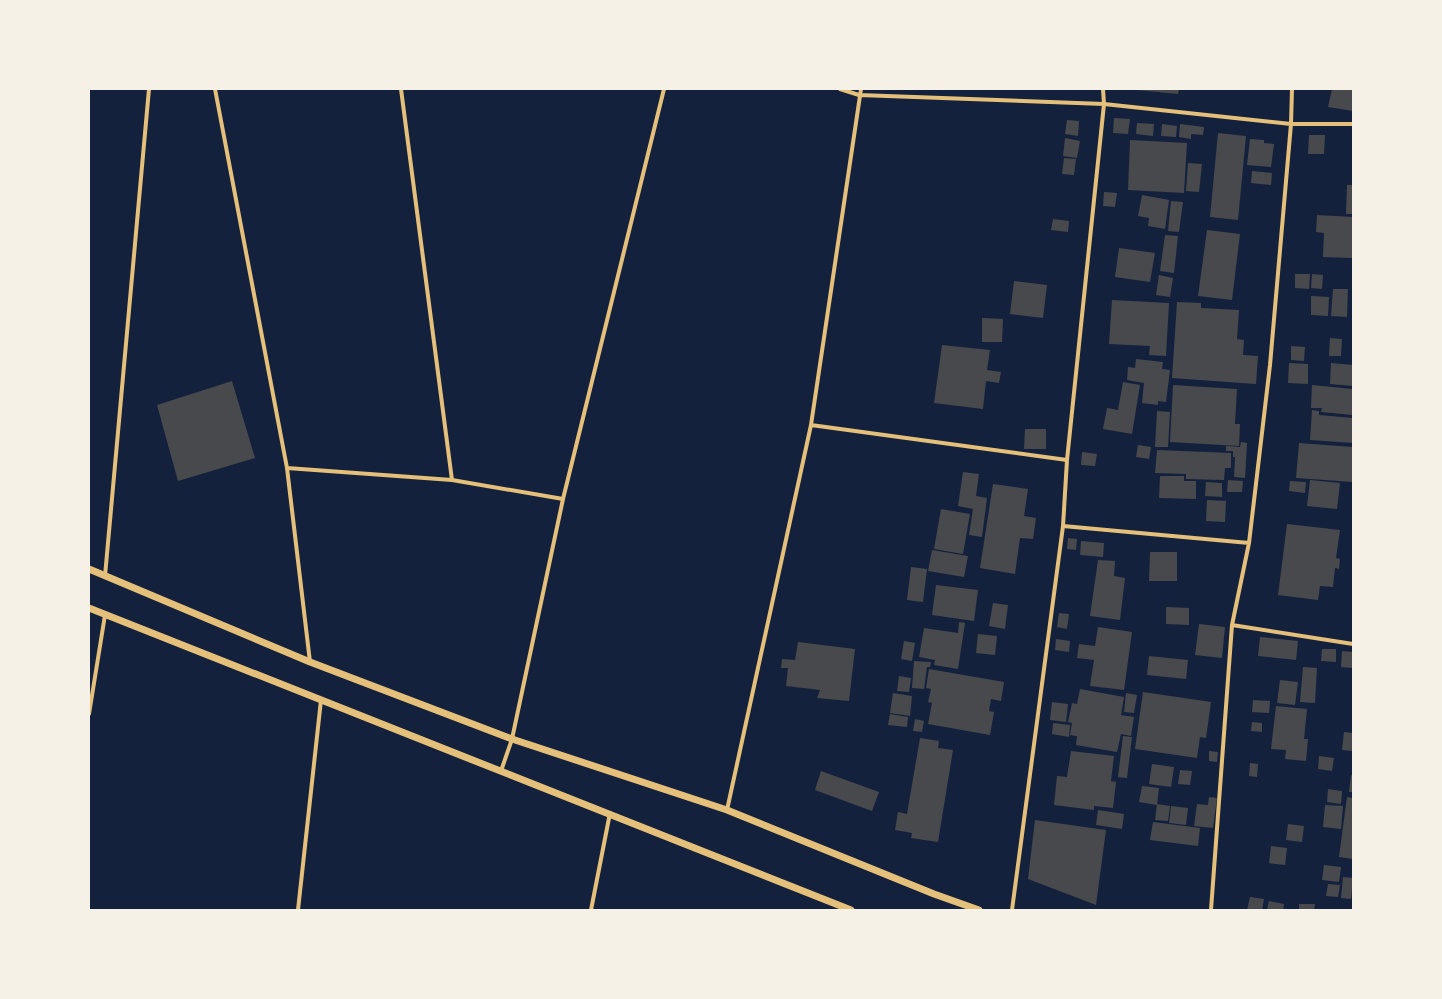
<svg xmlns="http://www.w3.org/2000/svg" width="1442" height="999" viewBox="0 0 1442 999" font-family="'Public Sans',sans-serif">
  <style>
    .building { fill: #48494c }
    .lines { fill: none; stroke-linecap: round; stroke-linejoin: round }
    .minor { stroke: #e5c07b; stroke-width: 4 }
    .tertiary { stroke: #e5c07b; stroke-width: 7 }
  </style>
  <rect width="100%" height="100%" fill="#14213d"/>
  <path class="building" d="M1137,89H1179L1178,94L1137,90Z
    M1332,89H1353V111L1328,107Z
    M1114,118L1130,119L1128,134L1113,133Z
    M1067,120L1079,121L1078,136L1065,134Z
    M1137,123L1154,124L1153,136L1136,134Z
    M1162,124L1177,126L1176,137L1161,136Z
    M1180,124L1204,127L1203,135L1191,134V139L1179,137Z
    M1218,133L1246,136L1238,220L1210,217Z
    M1309,135H1325L1324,154H1308Z
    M1065,138L1080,141L1077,158L1063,156Z
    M1250,139L1264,140V143L1274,144L1271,167L1247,165Z
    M1130,140L1187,143L1184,193L1128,190Z
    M1064,158L1076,159L1074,175L1062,174Z
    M1188,163L1202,164L1199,192L1186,191Z
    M1252,171L1272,173L1271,185L1251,183Z
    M1347,185H1353V214H1346Z
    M1104,192L1117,193L1115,207L1103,206Z
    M1142,195L1169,200L1165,229L1148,226L1149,218L1138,216Z
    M1171,201L1183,202L1179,232L1168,231Z
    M1317,215L1353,217L1352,258L1323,257L1324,233L1316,232Z
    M1053,219L1069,221L1068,232L1051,230Z
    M1207,230L1240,234L1232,300L1198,296Z
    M1165,235L1178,236L1174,273L1160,271Z
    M1119,248L1155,253L1150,282L1115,277Z
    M1295,274H1310L1309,289L1295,288Z
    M1312,274L1323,275L1322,289L1311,288Z
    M1159,275L1173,278L1170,297L1156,295Z
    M1014,281L1047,285L1043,318L1010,314Z
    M1333,289H1348L1347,317L1331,316Z
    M1311,296L1329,297L1328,316L1311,315Z
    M1112,300L1169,303L1166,356L1149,355L1150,346L1109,344Z
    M1177,302L1201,303V308L1239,310L1237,339L1244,340L1243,355L1258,356L1256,384L1172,378Z
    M982,318L1003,319L1002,342H982Z
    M1330,338L1342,339L1341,356H1329Z
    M942,345L990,350L987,370L1001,372L999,383L986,381L983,409L934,403Z
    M1291,346L1305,347L1304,361L1291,360Z
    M1136,359L1163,362L1162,369L1170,370L1166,402L1158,401V405L1142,403L1144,383L1127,380L1128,367L1135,368Z
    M1289,363L1308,364V384L1288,383Z
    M1331,363L1353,365V386L1330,384Z
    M232,381L255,458L178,481L157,405Z
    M1123,382L1140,385L1132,434L1103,429L1107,408L1118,410Z
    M1173,385L1237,389L1235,424H1240L1239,446L1170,442Z
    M1312,385L1353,389V415L1321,412L1322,408H1311Z
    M1312,410L1319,411V415L1353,418V443L1310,440Z
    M1157,411L1170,412L1168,447H1155Z
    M1025,429H1046V449H1024Z
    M1241,442L1247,443L1245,478L1234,477L1235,457H1233V451H1226V446L1240,447Z
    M1299,443L1353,447V482L1296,478Z
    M1138,445L1151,447L1149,459L1136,457Z
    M1157,450L1231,453V468H1225L1224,480L1186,479V474L1155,473Z
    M1082,452L1097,454L1095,466L1081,465Z
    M963,472L979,474L976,496L987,498L982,537L969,535L973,509L958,506Z
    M1160,476H1184V481H1196V499L1159,498Z
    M1228,480L1243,481L1242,492H1227Z
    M1310,480L1340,483L1337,509L1307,506Z
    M1290,481L1306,482L1305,493L1289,491Z
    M1206,482L1222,483V497L1205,496Z
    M993,484L1028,489L1024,516L1036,518L1033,539L1020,538L1015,574L980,568Z
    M1207,500L1226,501L1225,522L1206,521Z
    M941,509L970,514L963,554L934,549Z
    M1287,524L1340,530L1336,558L1340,559L1339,569L1335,568L1333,587L1320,586L1318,600L1278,595Z
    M1068,538L1077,539L1076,550L1067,549Z
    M1081,541L1104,543L1103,557L1080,555Z
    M932,550L968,556L964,577L928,571Z
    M1150,552H1177V581H1149Z
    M1098,560L1115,561L1114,576L1125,578L1120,620L1090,616Z
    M911,567L927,569L923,602L907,600Z
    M936,585L978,590L974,621L932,615Z
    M993,603L1008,605L1005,629L989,626Z
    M1166,607L1189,608V625L1166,624Z
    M1059,613L1069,614L1067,629L1057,627Z
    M959,622L965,623L958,669L934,665L935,660L919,657L924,628L958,633Z
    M1199,624L1225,627L1222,658L1195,655Z
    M1098,627L1132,632L1124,690L1090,686L1094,660L1077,658L1079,644L1095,646Z
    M978,634L997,636L995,655L976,653Z
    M1260,637L1298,641L1296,660L1258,656Z
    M1056,639L1070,641L1069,652L1055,650Z
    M904,641L915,643L912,661L901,659Z
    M798,642L855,649L849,701L817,698L820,690L786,686L788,668H781L782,659L795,660Z
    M1322,649H1336V662L1321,661Z
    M1342,651L1353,652L1352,668L1341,667Z
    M1149,656L1188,660L1186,679L1147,675Z
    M914,661L931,662L930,667H927L924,689L912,688Z
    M1303,667L1317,668L1315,703L1300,702Z
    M929,669L1004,682L1001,701L991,699L989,711L994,712L990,735L928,724L932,703L928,702L931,689L926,688Z
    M899,676L911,678L909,692L897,691Z
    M1280,680L1298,682L1295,705L1277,703Z
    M1080,689L1124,697L1121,715L1134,717L1131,736L1121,734L1117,752L1076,745L1077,736L1070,735L1072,723L1068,722L1072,703L1077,704Z
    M1143,692L1211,702L1206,738L1200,737L1197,758L1135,749Z
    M893,693L912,696L910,716L890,713Z
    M1126,693L1137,695L1134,713L1124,712Z
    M1253,700L1270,701L1269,713L1252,712Z
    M1052,702L1068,704L1066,722L1050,720Z
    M1276,706L1307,709L1304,739H1308L1306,761L1285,759L1286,750L1271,749Z
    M890,714L908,717L907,727L888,725Z
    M915,719L924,721L922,732L913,731Z
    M1252,722L1262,723V732L1251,731Z
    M1053,723L1070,725L1069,737L1052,734Z
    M1344,732L1353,733V751L1342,750Z
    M1123,736L1132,737L1127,778L1118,777Z
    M920,738L939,741L938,748L953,750L938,842L911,838L912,833L895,830L898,812L907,814Z
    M1071,751L1114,756L1111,781L1116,782L1113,808L1094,806V810L1054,805L1057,776L1067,777Z
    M1209,751L1218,752L1217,762L1209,761Z
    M1319,756L1334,758L1332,771L1318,769Z
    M1250,763L1258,764L1257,777L1249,776Z
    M1152,764L1174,767L1171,787L1149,784Z
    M1180,770L1192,771L1190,785L1178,784Z
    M821,771L879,792L872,811L815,790Z
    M1351,775L1353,776V792H1349Z
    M1142,786L1159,788L1157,805L1139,802Z
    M1328,789L1342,791L1341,804L1327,802Z
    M1209,797L1217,798L1213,828L1194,826L1197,804L1208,805Z
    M1347,797L1353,798V859L1339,857Z
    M1157,804L1170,806L1168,821L1155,820Z
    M1325,805L1343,806L1341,829L1323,827Z
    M1171,806L1188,808L1186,825L1169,823Z
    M1098,810L1124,814L1122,829L1096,825Z
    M1035,820L1106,830L1096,905L1028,879Z
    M1153,822L1200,828L1198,846L1150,840Z
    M1288,824L1304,826L1302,842L1286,840Z
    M1271,846L1287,848L1285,865L1269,863Z
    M1324,865L1341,867L1339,882L1322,880Z
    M1343,877L1353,878L1351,899L1341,898Z
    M1328,884L1340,885L1338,897L1326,896Z
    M1250,897L1264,899L1262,910H1247Z
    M1269,901L1284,904L1283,910H1267Z
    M1299,904H1315L1314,910H1299Z"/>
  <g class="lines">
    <path class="minor" d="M215,89L287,468L310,662
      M401,89L452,480
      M840,89L859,95L1104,104L1291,124H1353
      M811,425L1067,460
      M287,468L452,480L563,499
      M1063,526L1249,543
      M105,576L149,89
      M1232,625L1353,644
      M89,714L105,615
      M501,771L512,739L563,499L664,89
      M727,810L811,425L861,89
      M298,910L321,700
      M591,910L610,813
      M1012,910L1063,526L1067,460L1104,104L1103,89
      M1211,910L1232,625L1249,543L1270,365L1291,124L1292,89"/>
    <path class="tertiary" d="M89,569L310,662L512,739L727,810L934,894L979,910
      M89,608C343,709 598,808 851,910"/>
  </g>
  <rect width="1442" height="999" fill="none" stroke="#f6f1e7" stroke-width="180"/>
</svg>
